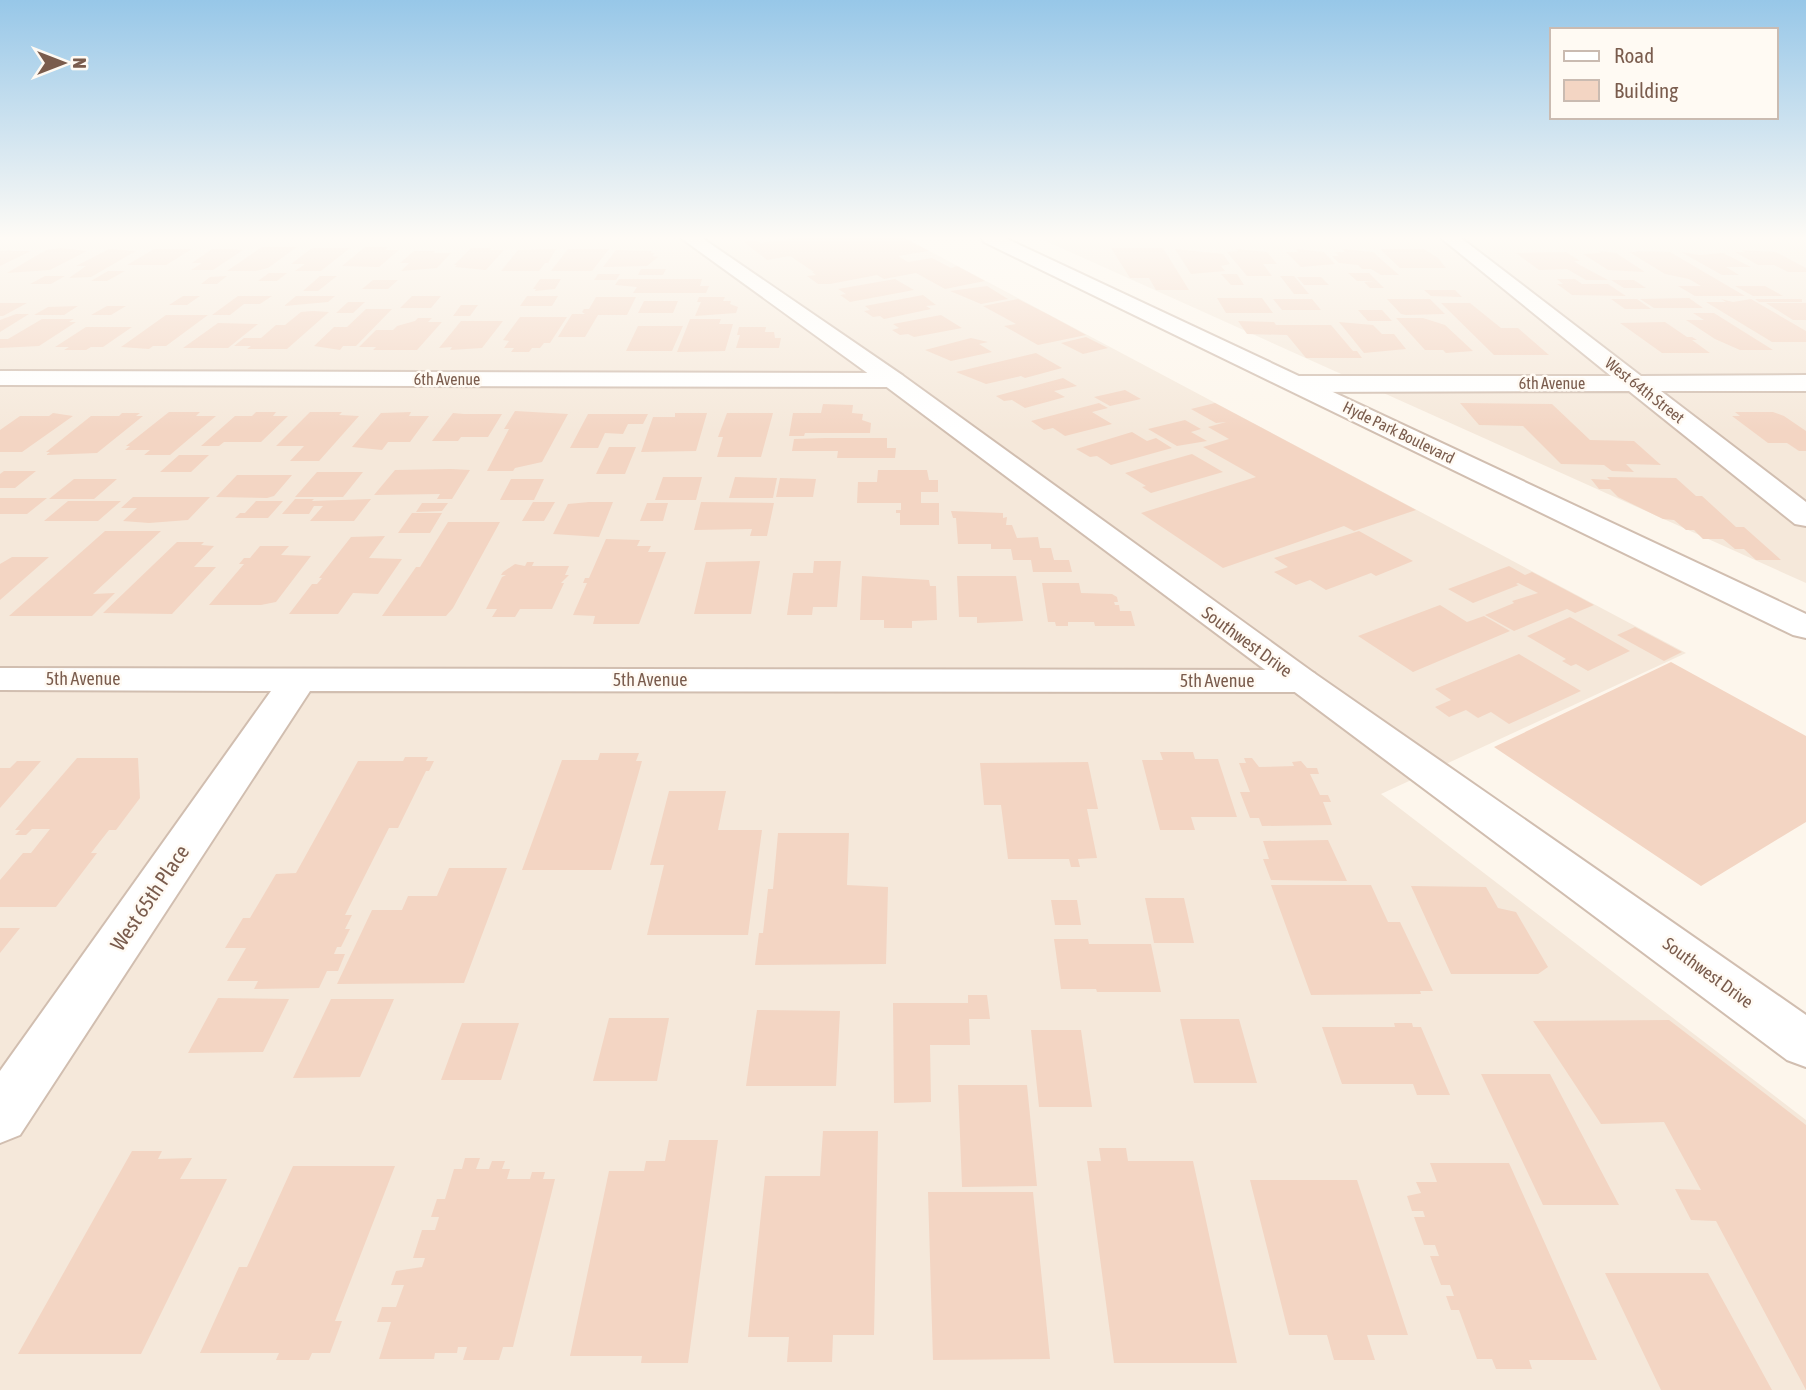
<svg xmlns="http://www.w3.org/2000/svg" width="1806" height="1390" viewBox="0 0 1806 1390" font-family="'Asap Condensed',sans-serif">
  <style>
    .residential { fill: #f5e8da }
    .building { fill: #f3d5c3 }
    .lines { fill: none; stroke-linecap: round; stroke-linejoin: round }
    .minor-casing { stroke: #d1beb0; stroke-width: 4 }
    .tertiary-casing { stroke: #d1beb0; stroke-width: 4 }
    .minor { fill: #fff; fill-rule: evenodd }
    .tertiary { fill: #fff; fill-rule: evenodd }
    .labels { text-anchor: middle; stroke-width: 5; stroke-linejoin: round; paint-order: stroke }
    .far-street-label { font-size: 16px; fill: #7a5c4d; stroke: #fffaf3 }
    .street-label { font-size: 18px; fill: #7a5c4d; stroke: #fffaf3 }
    .near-street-label { font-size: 21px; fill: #7a5c4d; stroke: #fffaf3 }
  </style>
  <rect width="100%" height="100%" fill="#fdf6ec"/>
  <path class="residential" d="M0,238H905L1686,653L1381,794L1806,1120V1390H0Z
    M1039,238H1806V583Z"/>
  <path class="building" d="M794,238H904L929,251L898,256L908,262L932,258L951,268L957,266L985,281L945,289L916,273L884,279L877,275L830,284H818L807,276L816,275L812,272H814L790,256L767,260L744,242L756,240L761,243Z
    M262,247H297L268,268L256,271H227Z
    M365,247H388L385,250H399L379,267L342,266Z
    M61,248L87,251L50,270L7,273L46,250Z
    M312,248H350L321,271H295L305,264H291Z
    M471,248H492L489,250H504L486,270L455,267L457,265H454Z
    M1111,248H1163L1189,290H1156L1149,278H1130Z
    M109,249L136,251L91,277L69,278L86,266H76Z
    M154,249H192L166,265H127Z
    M212,249H230L243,250L213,270H191L202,263H192Z
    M556,249L548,263H545L539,271H501L518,250Z
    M568,249H609L592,271H551Z
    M1175,249L1223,254L1230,264L1221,266L1225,271L1191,274Z
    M1236,249L1267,252L1277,264H1263L1272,276H1247L1227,252L1238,251Z
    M1296,249L1324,252L1335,264L1301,267L1286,252H1298Z
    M1343,249L1373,252L1399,275H1381L1371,269H1362L1358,265L1339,263L1332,256H1339L1335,252H1345Z
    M1380,249H1424L1438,258L1446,268H1400Z
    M12,250L10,251H31L0,266V251Z
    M616,250L652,251L651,253H655L652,256L658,257L647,266L603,267Z
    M1741,250L1776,252L1806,268V272H1788L1774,265H1758L1735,252H1745Z
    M414,251H435L433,253H451L437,268L401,271L409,263H400Z
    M1599,251L1616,253L1645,272L1608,270L1583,254L1601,253Z
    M1635,251L1670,252L1745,296H1695L1678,286H1701L1689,279L1665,274L1629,252H1638Z
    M1566,252L1580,261H1574L1578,264L1608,280H1586L1567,269L1539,270L1516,253Z
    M1681,252L1699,255L1723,253L1751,267H1726L1739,275H1722Z
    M641,269H666L663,275H638Z
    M108,271H125L107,281H91Z
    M269,273H287L277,281H258Z
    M1348,273H1369L1384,288H1370L1364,282L1375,281H1357Z
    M598,274H620L616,280H594Z
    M1221,274H1237L1244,285H1231Z
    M45,276H65L51,284H30Z
    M227,276L217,284H201L210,277Z
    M320,276H337L318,291H303Z
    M1280,276H1294L1309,294H1294Z
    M1297,277H1321L1329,285H1304Z
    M540,279H561L555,289L535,291L536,289H533Z
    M619,279H702L700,286H709L706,293H633L637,287L615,285Z
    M895,279L914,290L850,302L840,295L846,294L838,289Z
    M1557,279H1575L1582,284H1608L1626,296L1572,295L1557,284H1563Z
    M373,280H398L388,289H362Z
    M1611,280H1634L1646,288H1624Z
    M987,286L1008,299L981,304L950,291Z
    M1735,286H1765L1783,296H1753Z
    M1424,290H1455L1462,297L1431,296Z
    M923,295L936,305L926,306L931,309L884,319L880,316L873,317L864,311L870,310L865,306Z
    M183,296H200L187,305H169Z
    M238,296H272L260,304H244L230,315H212Z
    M296,296H335L328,302L284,306Z
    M412,296H441L431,308H400Z
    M527,296H558L552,306H520Z
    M596,297H636L627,315H598L585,337H558L572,314H585L582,312L584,309H589Z
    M699,297H725L723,301H731L730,304L738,307L736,313L695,316L701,302H697Z
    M1217,298H1262L1273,313H1226Z
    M1689,298L1703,308H1654L1640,299Z
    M1018,299L1051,316L1086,335L1038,345L1004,326L1016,324L983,306Z
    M1273,299H1312L1321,310H1282Z
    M1387,299H1430L1445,314L1406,315L1401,314Z
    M1611,299H1637L1651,309H1625Z
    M1721,299L1733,302L1751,299L1806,331V342H1772L1706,302H1726Z
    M1755,299H1802V302H1759Z
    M644,301H678L673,313H638Z
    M348,302H365L353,313H336Z
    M0,303H27L3,316H0Z
    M1441,303H1470L1501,328H1518L1549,355H1494Z
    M1766,303H1806V320H1793Z
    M461,305H478L470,316H453Z
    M78,306L64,315H34L48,307Z
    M107,306H126L111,315H91Z
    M366,309H392L356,346H343L340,350L314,346L334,327H347Z
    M1358,310H1382L1392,321H1368Z
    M313,311L329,312L287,349H247L251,346H234L244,338H261L276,325H285L301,312Z
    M1693,313H1714L1773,350H1740L1715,339L1686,320H1704Z
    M16,314H29L0,332V320Z
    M166,315H208L166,346H153L149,349L121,347Z
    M941,315L962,328L914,337L908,334L900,335L892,330L899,328L893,324Z
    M520,317H567L550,343H544L540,348H532L529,352H511L514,348H504L509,341L503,340Z
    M418,318H432L428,322H442L417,350H373L376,347H359L376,330H393L397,326L415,321Z
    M1396,318H1423L1445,325L1473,351L1446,353L1443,350H1425Z
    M42,319H74L69,322H76L39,346L0,348V339H8Z
    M690,319H721L719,324H733L725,351L677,352Z
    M461,321H503L482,348L450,350L452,347L439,348Z
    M1238,321L1274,322L1276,325H1331L1353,351H1357L1362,358H1306L1287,335L1247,334Z
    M1339,322L1373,325L1382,334H1394L1406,349L1364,353Z
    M1665,322L1687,337H1692L1697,340H1692L1710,353H1662L1620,323Z
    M218,323L258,324L228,348H183Z
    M638,326H683L672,351H626Z
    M86,327H132L103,347H91L86,350H64L69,347H55Z
    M739,327H766L765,332H774L775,338H781L779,348H736L740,335H737Z
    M1086,337L1108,348L1083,354L1061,343Z
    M971,338L988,342L979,344L992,352L951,361L925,350Z
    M1036,353L1062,368L1025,378L1021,376L986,384L956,372Z
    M1063,378L1077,386L1054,391L1065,397L1025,408L1012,400L1004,401L996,396Z
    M1125,390L1141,399L1110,406L1094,397Z
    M1099,403L1108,408L1092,412L1112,424L1065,436L1053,428L1044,430L1031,421Z
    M1215,403L1264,429L1416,510L1354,531L1344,526L1223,568L1141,513L1256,477L1203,447L1229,439L1208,427L1226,422L1216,423L1191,409Z
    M1460,403L1552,404L1590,440L1634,441L1661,465L1626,464L1634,472L1612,471L1604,465L1561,464L1523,426L1479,425Z
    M823,404L853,405L852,413L863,414L862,420L871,423L870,433H805L804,436H789L793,413H821Z
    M515,411L568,414L542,462L515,468L513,471H487L509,429H504Z
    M169,412H200L196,416H216L170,455H144L150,450H125L130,446H126Z
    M256,412H276L273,416H288L261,442H224L219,446H201L235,416H252Z
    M310,412H342L339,415L359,416L319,461H290L304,446H276Z
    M411,412L409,416H429L410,442H388L382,450L352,447L381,413Z
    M1735,412H1773L1784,416L1806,431V451H1799L1787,443H1768L1732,416H1740Z
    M53,413L73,416L22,452H0V430L20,416H49Z
    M122,413H140L136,416H143L97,453L46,455L50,452H46L91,416H119Z
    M453,413L464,414H502L488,437H461L458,441H432Z
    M675,413H707L696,451L641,452L653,417H675Z
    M727,413H773L761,457H717L723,437H718Z
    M588,414H648L643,424H628L623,434L605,433L598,448H570Z
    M1185,420L1201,429L1191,432L1207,441L1177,446L1148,429Z
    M1132,432L1147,441L1156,438L1172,448L1111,465L1097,456L1090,457L1076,449Z
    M825,438H887V448H896L895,458H837L838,451H792L794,439Z
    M609,447H636L625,474H596Z
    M1192,454L1223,472L1151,493L1142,487L1146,486L1125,473Z
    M179,455H209L191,472H160Z
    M395,470L451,469L470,470L452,499H437L440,494L374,495Z
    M878,470H927L929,480H938V492H921V503H939V525H900V513H896V510H901V503H857L858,482H877Z
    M4,471H36L15,488H0V474Z
    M317,472H363L343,497H295Z
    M237,475H292L274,496L267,498L216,497Z
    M663,477H702L696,500H655Z
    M735,477L777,478L773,498H729Z
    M1607,477L1676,478L1696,496H1702L1736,527H1744L1781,560H1756L1744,549H1735L1723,539H1703L1694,530H1686L1674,520L1663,519L1618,497L1610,489H1599L1591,479L1610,480Z
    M780,478L816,479L813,497H776Z
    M74,479H117L94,499H49Z
    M511,479H544L534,500H500Z
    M133,497H210L188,520L149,523L123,521L137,508H121Z
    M0,498H47L27,514H0Z
    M295,499H314L312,501L371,499L354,521H310L323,506H314L309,514H282Z
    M68,501H121L98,521H44Z
    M256,501H283L268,518H235L240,513H245Z
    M533,502H555L544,521H522Z
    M589,502H613L599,537L553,534L568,504Z
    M701,502L774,503L767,536H750L752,529L694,530Z
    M422,503H448L442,511L416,512Z
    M647,503H668L663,521H640Z
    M951,511L1003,513V518L1007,517L1006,525H1012L1017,538L1038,537L1040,548H1051L1054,560H1069L1072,572H1033L1031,560H1013L1011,549H991V544H958L956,518H953Z
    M412,513H442L430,533H398Z
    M448,522H500L453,608L446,616H382L416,567H420Z
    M105,531H161L93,594L115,593L92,616H9Z
    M1359,531L1413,561L1376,576L1371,573L1326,590L1310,580L1296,585L1274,572L1288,567L1274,558Z
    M385,536L369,558L402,559L378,594L353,593L338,614H289L312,584H317L322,578H319L351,537Z
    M606,539L640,540L637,546H651L648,552H666L639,624H593L595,616L573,615L587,583H583L585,578H589Z
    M177,542H204L201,545L214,546L194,567H216L172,614L103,613Z
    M260,546H289L281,555L311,556L276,602L261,605H209L244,564H239L244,558H250Z
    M12,557H49L0,600V564Z
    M760,561L751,614H694L706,562Z
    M814,561H841L837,607H813L812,615H787L793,573H813Z
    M527,562H534L532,566H569L565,575H569L561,583H564L552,609H520L515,617H492L497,609H486L502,577L506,575H501L503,572L515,564L525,566Z
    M1509,566L1525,575L1532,572L1594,605L1575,613L1567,609L1514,631L1485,615L1514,603L1512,601L1538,593L1518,583L1516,584L1519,585L1473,603L1448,589Z
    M862,576L929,580L930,586H936L937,620L912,621V628H884V620H860Z
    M957,576H1016L1023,621L977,623V617H959Z
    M1042,583H1079L1081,593L1112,594L1117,597L1118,602H1114L1115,605H1119L1120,611H1131L1135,626H1095L1094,622H1068V626H1056L1055,622H1048Z
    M1440,605L1467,622L1484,616L1510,631L1413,672L1358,636Z
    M1570,617L1630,651L1588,671L1576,664L1571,666L1562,661L1566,659L1527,636Z
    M1635,627L1682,652L1664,661L1617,635Z
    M1519,654L1581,691L1509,724L1491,712L1478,718L1466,710L1449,717L1435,707L1451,700L1435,689Z
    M1671,662L1806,736V822L1701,886L1494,747Z
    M1160,752H1193L1195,759H1218L1237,817H1191L1195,830H1160L1142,760H1163Z
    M600,753H639L636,761H642L611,870H522L562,760H598Z
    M405,757H428L426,761H434L429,771H426L398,828H389L345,915H352L345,929H350L341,947H337L334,954H345L338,971H327L319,988L254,989L258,981H227L246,948H225L243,918H250L276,874L296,873L358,761H403Z
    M77,758H138L140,798L116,830H109L91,853H97L56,907H0V880L23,853H31L50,829H32L26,835H15L20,830H15Z
    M1244,758H1252L1259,767L1294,766L1292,762L1301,761L1307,768H1317L1319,774H1310L1320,795H1328L1331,802H1323L1332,825L1262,826L1259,818H1250L1240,792H1250L1239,763H1246Z
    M17,761H41L0,808V768H10Z
    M1088,762L1098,809H1087L1097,858L1078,859L1080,867H1071L1069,859H1008L1001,805H984L980,763Z
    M669,791H726L718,830H762L748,935H647L664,865H650Z
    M778,833H849L847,885L888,887L886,964L755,965L759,933H763L768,889H773Z
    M1328,840L1347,881L1271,880L1263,859H1269L1263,841Z
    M449,868H507L464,983L337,984L372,910H402L408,896H437Z
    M1271,885H1371L1388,922H1400L1433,991H1420L1421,994L1311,995Z
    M1411,886L1486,887L1498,908L1516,912L1548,967L1538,974H1451Z
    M1145,898H1184L1194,943H1154Z
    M1051,900H1077L1081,925H1055Z
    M0,928H20L0,953Z
    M1054,939H1088L1089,944H1151L1161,992H1097L1096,989H1061Z
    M968,995H987L990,1019H969L970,1045H930L931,1102L894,1103L893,1003H968Z
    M218,998L289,999L263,1052L188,1053Z
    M331,999H394L360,1077L293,1078Z
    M757,1010L840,1011L836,1086H746Z
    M609,1018H669L657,1081H593Z
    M1180,1019H1239L1257,1083H1194Z
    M1669,1020L1806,1125V1390L1716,1221L1691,1220L1675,1189L1701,1190L1664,1122L1601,1124L1533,1021Z
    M462,1023H519L501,1080H441Z
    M1394,1023H1412L1413,1027H1421L1450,1095H1417L1413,1084H1342L1322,1027H1395Z
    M1031,1030H1081L1092,1107H1039Z
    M1481,1074H1550L1619,1205H1543Z
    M958,1085H1027L1037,1186L962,1187Z
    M823,1131H878L874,1335H833L832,1362H787L789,1337H748L765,1176H820Z
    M669,1140H718L688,1363H641L642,1356H570L609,1171H644L646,1161H665Z
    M1099,1148H1126L1128,1161H1193L1237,1363H1114L1087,1161H1101Z
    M132,1151H162L158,1159L192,1158L180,1179H227L141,1354H18Z
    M465,1158H480L476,1169H489L492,1161H505L502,1169H510L507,1179H530L532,1172H545L543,1179H555L513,1347H503L499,1360H463L467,1347H458L457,1353H435L434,1359H379L391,1322H377L382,1307H396L404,1285H391L396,1271L422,1267L425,1258H413L422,1230H435L439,1217H431L437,1199H445L454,1169H462Z
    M1430,1163H1509L1597,1360H1529L1532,1369H1496L1492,1359H1477L1459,1310H1451L1446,1296H1454L1450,1285H1441L1430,1256H1439L1435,1245H1424L1414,1217H1425L1423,1211H1412L1407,1196L1421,1193L1416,1182H1437Z
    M293,1166H395L335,1321H342L330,1353H312L309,1360H276L279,1353H200L239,1267H247Z
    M1250,1180H1357L1408,1335H1367L1375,1360H1334L1327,1335H1289Z
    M928,1192H1033L1050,1359L933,1360Z
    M1605,1273H1708L1772,1390H1661Z"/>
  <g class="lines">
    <defs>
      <path id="minor" d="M1441,238H1461L1641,376L1806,375V391H1661L1806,502V526L1795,524L1629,391L1298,392L1289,389L1285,384L1289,379L1298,376H1611Z
        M0,371L893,373L902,375L905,380L902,385L893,387L0,385Z
        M0,668L1301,670L1314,673L1320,681L1314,689L1301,692L310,691L20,1135L0,1143V1071L271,691L0,690Z"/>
      <path id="tertiary" d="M681,238H702L902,375L1314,673L1806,1015V1067L1787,1060L884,385Z
        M982,238H1005L1806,614V638L1793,635L984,242Z"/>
    </defs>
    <use href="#minor" class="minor-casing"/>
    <use href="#tertiary" class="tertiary-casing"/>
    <use href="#minor" class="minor"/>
    <use href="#tertiary" class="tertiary"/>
  </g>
  <linearGradient id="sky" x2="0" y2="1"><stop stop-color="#97c7e8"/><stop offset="0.55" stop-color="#fefbf6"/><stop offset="1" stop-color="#fefbf6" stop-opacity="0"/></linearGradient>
  <rect width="1806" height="432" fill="url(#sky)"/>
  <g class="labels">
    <g class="far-street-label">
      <text x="447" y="385">6th Avenue</text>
      <text x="1552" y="389">6th Avenue</text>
      <text transform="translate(1645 390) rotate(38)" y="6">West 64th Street</text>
      <text transform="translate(1399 432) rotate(26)" y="6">Hyde Park Boulevard</text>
    </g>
    <g class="street-label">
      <text transform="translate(1247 642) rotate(36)" y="6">Southwest Drive</text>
      <text x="83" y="685">5th Avenue</text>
      <text x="650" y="686">5th Avenue</text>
      <text x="1217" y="687">5th Avenue</text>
      <text transform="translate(1708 973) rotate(36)" y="6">Southwest Drive</text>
    </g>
    <g class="near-street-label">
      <text transform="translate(150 898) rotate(-56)" y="7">West 65th Place</text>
    </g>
  </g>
  <rect x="1550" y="28" width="228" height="91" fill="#fffaf3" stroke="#cabbb1" stroke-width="2"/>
  <rect x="1564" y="51" width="35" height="10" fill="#ffffff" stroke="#cabbb1" stroke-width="2"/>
  <text x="1614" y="63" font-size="21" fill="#7a5c4d">Road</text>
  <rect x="1564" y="80" width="35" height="21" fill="#f3d5c3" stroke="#cabbb1" stroke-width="2"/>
  <text x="1614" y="98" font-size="21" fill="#7a5c4d">Building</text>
  <g transform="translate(63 63) rotate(90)" stroke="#fffaf3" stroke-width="5" paint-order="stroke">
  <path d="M0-5L12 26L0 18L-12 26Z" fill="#7a5c4d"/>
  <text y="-10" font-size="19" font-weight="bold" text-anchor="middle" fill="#7a5c4d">N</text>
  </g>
</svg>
